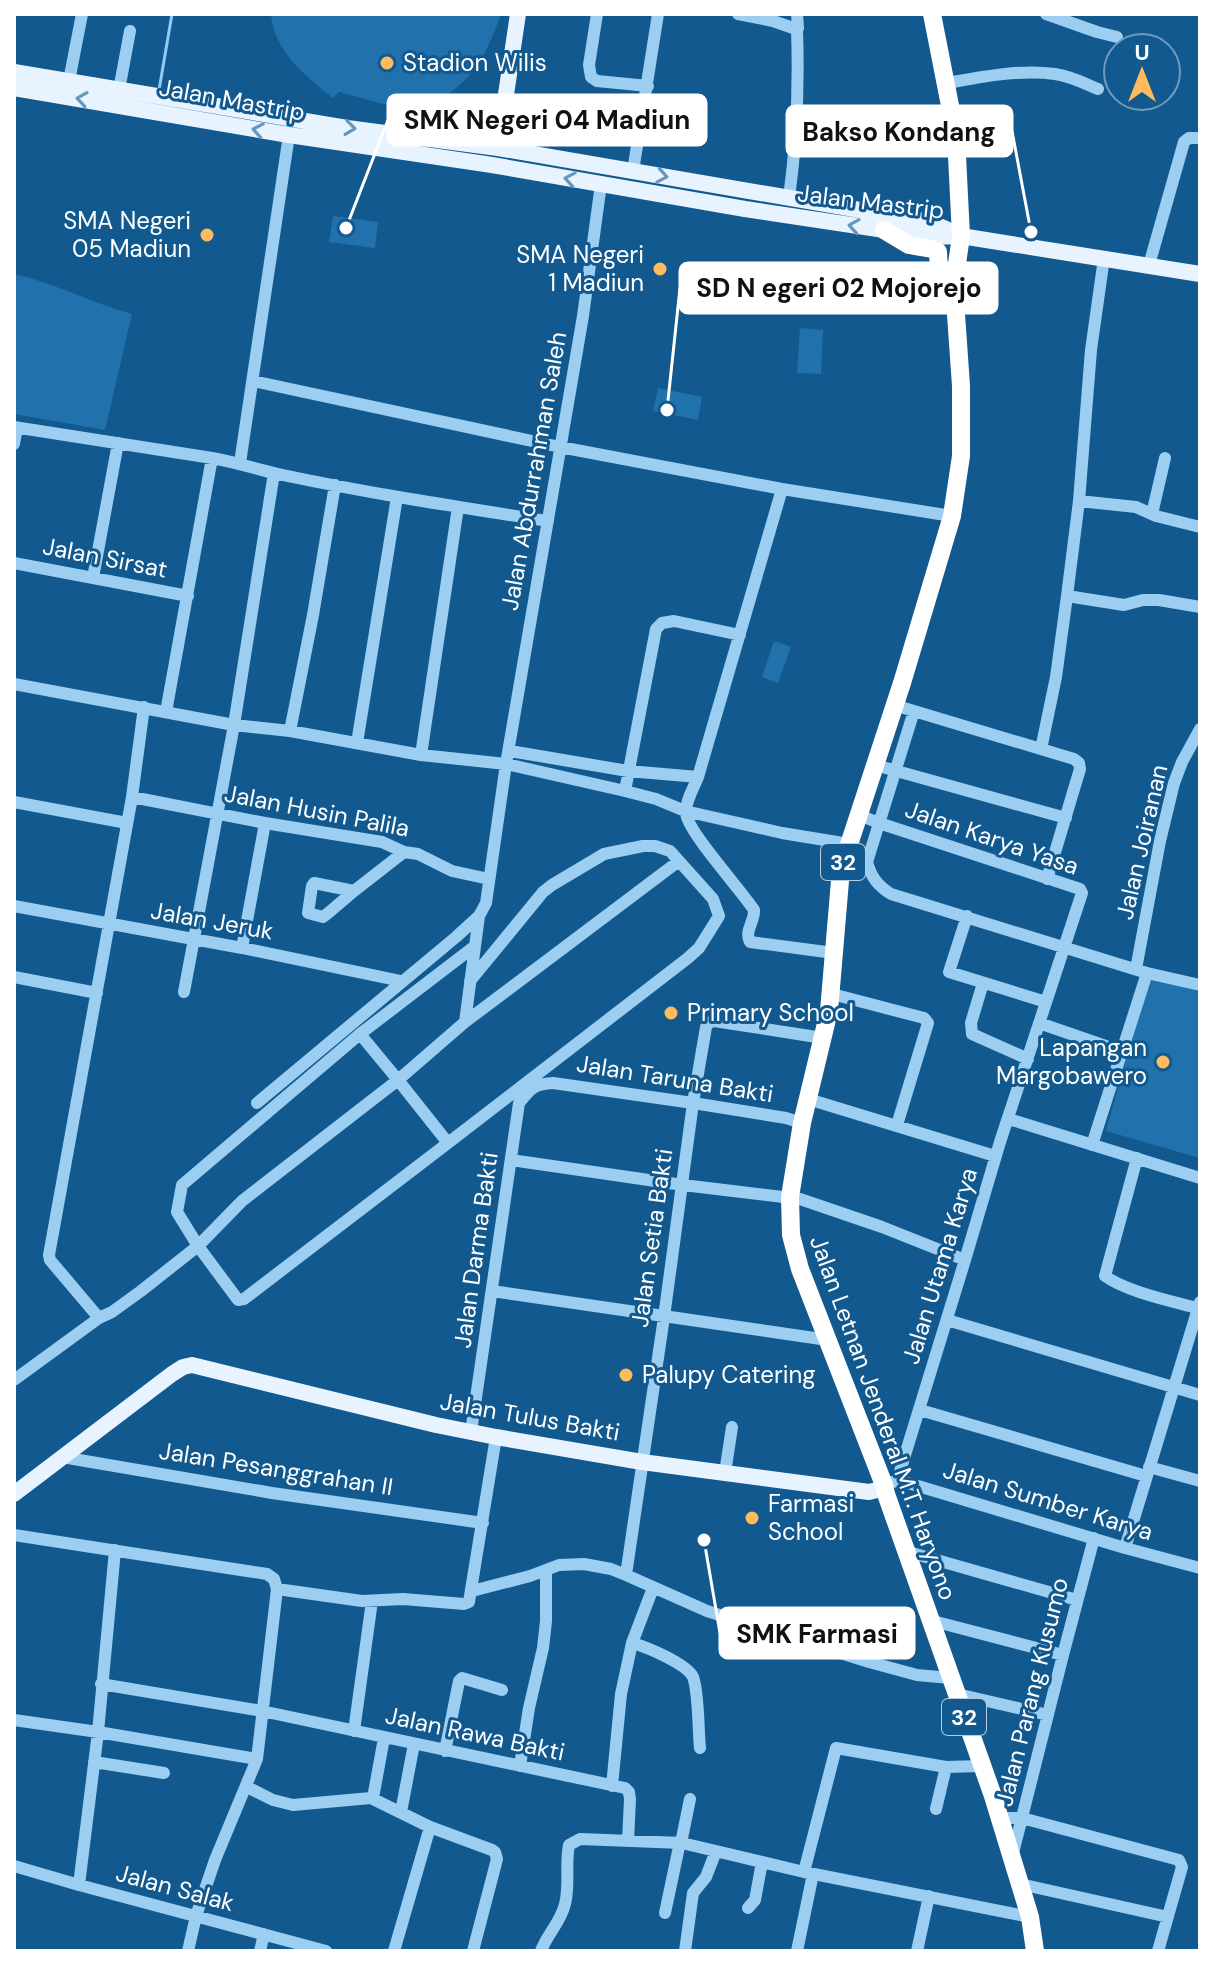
<svg xmlns="http://www.w3.org/2000/svg" width="1214" height="1965" viewBox="0 0 1214 1965" font-family="'DM Sans',sans-serif">
  <style>
    .green { fill: #2172ac }
    .lines { fill: none; stroke-linecap: round; stroke-linejoin: round }
    .stream { stroke: #8ecbf5; stroke-width: 3 }
    .minor { stroke: #9ccef2; stroke-width: 12 }
    .major { stroke: #e7f3ff; stroke-width: 16 }
    .highway { stroke: #fff; stroke-width: 18 }
    .oneway { stroke: #6797bc }
    .poi-dot { fill: #ffbb5d; stroke: #12598f; stroke-width: 3 }
    .labels { text-anchor: middle; stroke-width: 6; stroke-linejoin: round; paint-order: stroke }
    .shield { fill: #12598f; stroke: #b8cddd; stroke-width: 2 }
    .shield-label { font-size: 22px; font-weight: bold; fill: #fff }
    .poi-label { font-size: 24px; fill: #fff; stroke: #12598f; text-anchor: start }
    .street-label { font-size: 24px; fill: #fff; stroke: #12598f }
    .leader { fill: none; stroke: #fff; stroke-width: 3 }
    .callout-dot { fill: #fff; stroke: #12598f; stroke-width: 3 }
    .callout { fill: #fff; stroke: #fff; stroke-width: 3 }
    .callout-label { font-size: 26px; text-anchor: middle; font-weight: bold; fill: #111 }
  </style>
  <rect width="100%" height="100%" fill="#12598f"/>
  <path class="green" d="M271,14H501C482,68 464,94 408,112L405,103L383,104L339,92L333,98C306,77 273,50 271,14Z
    M333,216L378,222L375,248L329,242Z
    M14,274C55,283 92,303 132,314L105,430L14,414Z
    M800,328L823,330L821,374L797,373Z
    M658,388L702,397L698,420L653,411Z
    M774,641L791,647L778,683L762,677Z
    M1149,976L1200,992V1158L1106,1131Z"/>
  <g class="lines">
    <path class="stream" d="M159,90L172,14"/>
    <path class="minor" d="M597,14L589,65L591,77L597,81L648,86
      M738,14L773,21L796,29L798,28L797,14
      M1046,14L1097,32L1117,37
      M69,81L82,14
      M947,83C981,77 1020,69 1055,74C1070,76 1084,83 1098,89
      M119,90L130,31
      M633,171L658,14
      M789,198C797,140 799,87 797,29
      M1149,265L1184,142L1189,138H1200
      M253,381L560,447L782,489L952,516
      M14,427L212,458C235,462 256,469 278,474C367,493 458,507 548,521
      M14,444L17,428
      M240,463L289,135
      M782,489L698,777C694,787 685,802 686,813C687,831 742,891 754,910C755,921 744,931 750,942L834,953
      M1079,501L1136,507L1156,516L1200,527
      M1152,514L1165,458
      M14,563L188,596
      M93,578L118,443
      M1067,596L1124,605L1143,600H1159L1200,607
      M14,684L234,725L290,731L421,755L506,764L625,791L656,799L685,811L782,833L849,844
      M894,705L1074,759L1079,763L1080,769L1047,879
      M914,711L867,862C871,877 878,886 891,894L1147,973L1200,985
      M166,712L212,458
      M290,731L313,615L335,485
      M357,743L397,497
      M1041,749L1056,677L1067,596L1079,501L1091,350L1104,258
      M510,751L628,771L698,777
      M421,755L458,507
      M875,765L1066,818
      M625,791L656,629L662,623L674,621L740,635
      M132,797L265,823L382,842L404,852L418,854L452,871L489,879
      M14,802L127,823
      M859,815L879,823L1080,889L1082,893L1000,1142L965,1260L897,1481
      M354,891L314,883L312,886L308,913L323,917L327,914L354,891L404,852
      M14,906L242,948L401,981
      M479,916L465,1022L679,861
      M967,916L949,972L1046,1002
      M242,948L265,823
      M1136,969L1160,841L1174,783L1182,762L1200,729
      M14,977L97,993
      M983,983L971,1023L972,1034L1028,1059
      M184,992L234,725L274,473
      M832,994L924,1018L928,1023L897,1125
      M465,1022L398,1080L448,1143L688,958L699,948L719,916L713,899L670,851L655,846H643L604,854L552,885L543,892L470,981
      M1039,1023L1123,1052
      M360,1034L182,1185L177,1212L198,1246L238,1300L244,1299L448,1143
      M808,1099L995,1156
      M257,1103L456,937L479,916L486,903L506,764L583,316L601,184
      M1009,1119L1200,1178
      M1092,1145L1147,973
      M1137,1158L1105,1276C1127,1292 1172,1301 1200,1309
      M511,1160L683,1185L800,1199L882,1227L965,1260
      M492,1291L828,1340
      M99,1318L50,1260L49,1255L132,797L144,707
      M947,1320L1200,1395
      M14,1380L99,1318L112,1312L141,1291L198,1246L242,1201L398,1080L360,1034L475,946
      M920,1410L1146,1476
      M471,1432L519,1103C531,1088 534,1084 553,1083L693,1103L786,1118L802,1123
      M62,1457L272,1493L483,1523
      M1149,1467L1200,1481
      M725,1473L732,1427
      M892,1482L897,1481L908,1483L1125,1548L1200,1568
      M14,1535L267,1574L274,1579L277,1589L257,1759L215,1860L196,1916L188,1951
      M1125,1548L1200,1302
      M905,1551L1077,1600
      M626,1575L664,1317L693,1103L706,1027L708,1023L714,1021L823,1038
      M277,1589L362,1601L403,1599L464,1604L469,1602L496,1437
      M472,1591L530,1576L559,1565L584,1564L611,1569L626,1575L707,1611L869,1662L917,1675L950,1678
      M929,1620L1063,1655
      M632,1643C647,1647 687,1664 693,1677C699,1693 698,1729 700,1748
      M101,1684L262,1711L625,1788L629,1792L630,1799L628,1841
      M957,1694L1048,1715
      M14,1720L98,1732L257,1759
      M354,1731L372,1601
      M445,1751L459,1681L462,1678L502,1690
      M94,1762L164,1773
      M520,1766L529,1708L543,1648L546,1621V1572
      M612,1786L621,1694L632,1643L653,1588
      M247,1787L273,1800L293,1805L371,1798L430,1827L492,1850L495,1852L497,1859L473,1951
      M373,1798L384,1738
      M936,1809L946,1767
      M401,1812L414,1744
      M1000,1818H1022L1179,1860L1182,1867L1158,1951
      M681,1843L690,1799
      M1012,1857L1063,1655L1094,1538
      M14,1866L79,1885L326,1951
      M804,1872L836,1748L946,1767L981,1766
      M1020,1884L1168,1917
      M79,1885L98,1732L115,1550
      M748,1908L755,1900L762,1862
      M665,1913L680,1842
      M260,1951L264,1934
      M394,1951L430,1827
      M541,1951C547,1934 561,1922 565,1904C570,1885 565,1864 569,1845L580,1839L682,1843L804,1872L1030,1917
      M685,1951L693,1893L706,1877L716,1851
      M797,1951L813,1874
      M917,1951L929,1896"/>
    <path class="major" d="M14,72L347,128L498,148L930,222L960,235
      M14,88L289,135L492,165L745,209L931,237L961,236L1200,274
      M498,148L518,14
      M14,1494L172,1374L183,1367L192,1365L436,1425L496,1437L642,1462L869,1492L877,1490L884,1485"/>
    <path class="highway" d="M932,14L956,136L961,236L955,278V300L961,386V456L952,516L902,683L841,869L829,1011L802,1123L790,1197L791,1235L800,1269L884,1485L886,1494L993,1796L1030,1917L1035,1951
      M884,230L909,245L932,249L938,252L940,289L944,299L956,304"/>
  </g>
  <defs><path id="oneway-chevron" d="M-2-3.5L2.5 0L-2 3.5" fill="none" stroke-width="1.6" stroke-linecap="round" stroke-linejoin="round" transform="scale(2)"/></defs>
  <g class="oneway">
    <use href="#oneway-chevron" transform="translate(82 99) rotate(-171)"/>
    <use href="#oneway-chevron" transform="translate(350 128) rotate(8)"/>
    <use href="#oneway-chevron" transform="translate(258 130) rotate(-170)"/>
    <use href="#oneway-chevron" transform="translate(662 176) rotate(10)"/>
    <use href="#oneway-chevron" transform="translate(570 179) rotate(-170)"/>
    <use href="#oneway-chevron" transform="translate(854 226) rotate(-171)"/>
  </g>
  <g class="poi-dot">
    <circle cx="387" cy="63" r="8"/>
    <circle cx="207" cy="235" r="8"/>
    <circle cx="660" cy="269" r="8"/>
    <circle cx="671" cy="1013" r="8"/>
    <circle cx="1163" cy="1062" r="8"/>
    <circle cx="626" cy="1375" r="8"/>
    <circle cx="752" cy="1518" r="8"/>
  </g>
  <g class="labels">
    <g class="shield">
      <rect x="821" y="844" width="44" height="36" rx="6"/>
      <rect x="942" y="1699" width="44" height="36" rx="6"/>
    </g>
    <g class="shield-label">
      <text x="843" y="870">32</text>
      <text x="964" y="1725">32</text>
    </g>
    <g class="poi-label">
      <text x="403" y="71">Stadion Wilis</text>
      <text x="191" y="229" text-anchor="end">SMA Negeri<tspan x="191" dy="28">05 Madiun</tspan></text>
      <text x="644" y="263" text-anchor="end">SMA Negeri<tspan x="644" dy="28">1 Madiun</tspan></text>
      <text x="687" y="1021">Primary School</text>
      <text x="1147" y="1056" text-anchor="end">Lapangan<tspan x="1147" dy="28">Margobawero</tspan></text>
      <text x="642" y="1383">Palupy Catering</text>
      <text x="768" y="1512">Farmasi<tspan x="768" dy="28">School</tspan></text>
    </g>
    <g class="street-label">
      <text transform="translate(232 100) rotate(10)" y="8">Jalan Mastrip</text>
      <text transform="translate(871 202) rotate(7)" y="8">Jalan Mastrip</text>
      <text transform="translate(534 471) rotate(-80)" y="8">Jalan Abdurrahman Saleh</text>
      <text transform="translate(105 558) rotate(11)" y="8">Jalan Sirsat</text>
      <text transform="translate(317 811) rotate(11)" y="8">Jalan Husin Palila</text>
      <text transform="translate(992 838) rotate(19)" y="8">Jalan Karya Yasa</text>
      <text transform="translate(1142 842) rotate(-77)" y="8">Jalan Joiranan</text>
      <text transform="translate(212 921) rotate(10)" y="8">Jalan Jeruk</text>
      <text transform="translate(675 1079) rotate(9)" y="8">Jalan Taruna Bakti</text>
      <text transform="translate(652 1238) rotate(-82)" y="8">Jalan Setia Bakti</text>
      <text transform="translate(476 1250) rotate(-82)" y="8">Jalan Darma Bakti</text>
      <text transform="translate(940 1266) rotate(-73)" y="8">Jalan Utama Karya</text>
      <text transform="translate(530 1417) rotate(10)" y="8">Jalan Tulus Bakti</text>
      <text transform="translate(883 1418) rotate(70)" y="8">Jalan Letnan Jenderal M.T. Haryono</text>
      <text transform="translate(276 1469) rotate(9)" y="8">Jalan Pesanggrahan II</text>
      <text transform="translate(1048 1501) rotate(17)" y="8">Jalan Sumber Karya</text>
      <text transform="translate(1032 1692) rotate(-76)" y="8">Jalan Parang Kusumo</text>
      <text transform="translate(475 1734) rotate(12)" y="8">Jalan Rawa Bakti</text>
      <text transform="translate(175 1888) rotate(15)" y="8">Jalan Salak</text>
    </g>
  </g>
  <path class="leader" d="M346 228L388 120M1031 232L1012 131M667 410L680 288M704 1540L720 1633"/>
  <g class="callout-dot">
    <circle cx="346" cy="228" r="8"/>
    <circle cx="1031" cy="232" r="8"/>
    <circle cx="667" cy="410" r="8"/>
    <circle cx="704" cy="1540" r="8"/>
  </g>
  <g class="callout">
    <rect x="388" y="95" width="318" height="50" rx="8"/>
    <rect x="787" y="106" width="225" height="50" rx="8"/>
    <rect x="680" y="263" width="317" height="50" rx="8"/>
    <rect x="720" y="1608" width="194" height="50" rx="8"/>
  </g>
  <g class="callout-label">
    <text x="547" y="129">SMK Negeri 04 Madiun</text>
    <text x="899" y="141">Bakso Kondang</text>
    <text x="839" y="297">SD N egeri 02 Mojorejo</text>
    <text x="817" y="1643">SMK Farmasi</text>
  </g>
  <rect width="1214" height="1965" fill="none" stroke="#ffffff" stroke-width="32"/>
  <g transform="translate(1142 72)"><circle r="38" fill="#12598f" stroke="#719bbc" stroke-width="2"/>
  <path d="M0-6L14 30L0 20L-14 30Z" fill="#ffbb5d"/>
  <text y="-12" font-size="22" font-weight="bold" text-anchor="middle" fill="#ffffff">U</text>
  </g>
</svg>
